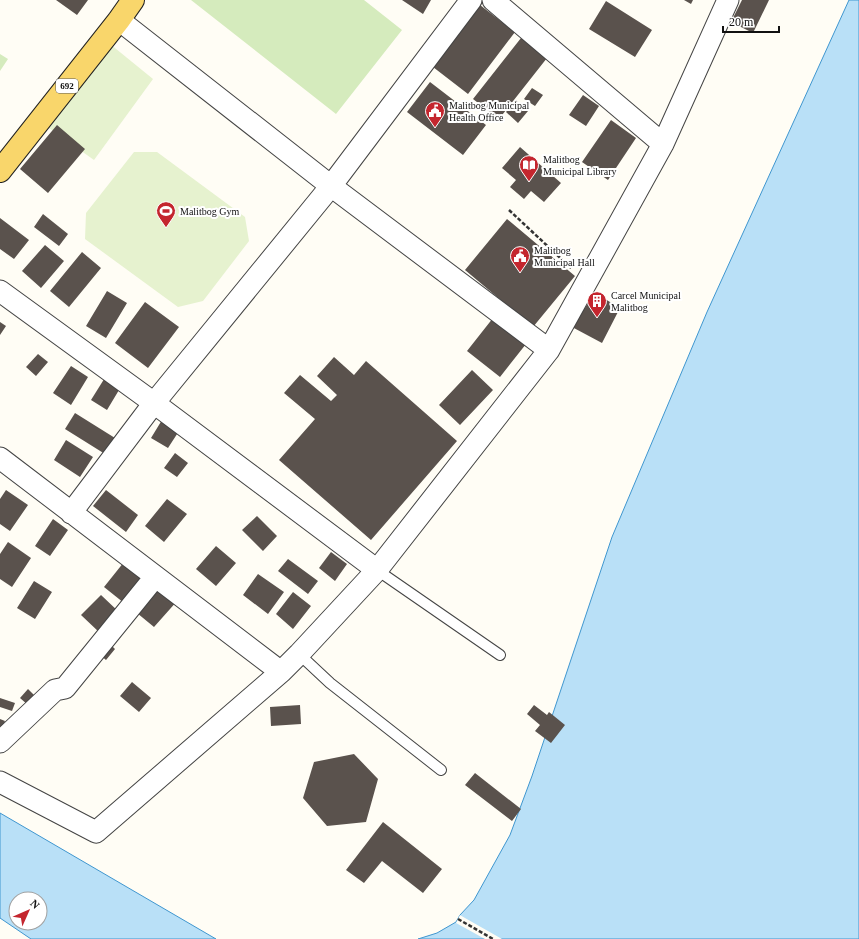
<svg xmlns="http://www.w3.org/2000/svg" width="859" height="939" viewBox="0 0 859 939" font-family="'Times New Roman',serif">
  <style>
    .green { fill: #d5ebbd }
    .pitch { fill: #e6f2cf }
    .water { fill: #b9e0f7; stroke: #3f96cf; fill-rule: evenodd }
    .pier { fill: #fffdf5 }
    .building { fill: #5a524d }
    .lines { fill: none; stroke-linecap: round; stroke-linejoin: round }
    .lane-casing { stroke: #444; stroke-width: 12 }
    .street-casing { stroke: #444; stroke-width: 23 }
    .primary-casing { stroke: #222; stroke-width: 24 }
    .path { stroke: #333; stroke-width: 2.5; stroke-dasharray: 4 2; stroke-linecap: butt }
    .lane { stroke: #fff; stroke-width: 10 }
    .street { stroke: #fff; stroke-width: 21 }
    .primary { stroke: #f9d66b; stroke-width: 22 }
    .labels { text-anchor: middle; stroke-width: 4; stroke-linejoin: round; paint-order: stroke }
    .shield { fill: #fff; stroke: #585858; stroke-width: 1 }
    .shield-label { font-size: 9px; font-weight: bold; fill: #111 }
    .poi-label { font-size: 10px; fill: #111; stroke: #fff; text-anchor: start }
  </style>
  <rect width="100%" height="100%" fill="#fffdf5"/>
  <path class="green" d="M191,0H364L402,30L336,114Z
    M0,54L8,59L0,71Z"/>
  <path class="pitch" d="M110,44L153,79L94,160L49,128Z
    M134,152H157L245,217L249,241L203,301L178,307L85,239L86,213Z"/>
  <path class="water" d="M849,0H859V939H418L437,933L456,922L460,915L474,900L510,835L532,776L612,537L707,312Z
    M0,813L216,939H31L0,918ZM16,899H40V923H16Z"/>
  <path class="pier" d="M460,915L465,918L502,939H485L456,923Z"/>
  <path class="building" d="M56,0H88L77,15Z
    M402,0H431L423,14Z
    M684,0H693L691,4Z
    M742,0H769L753,33L731,22Z
    M606,1L652,30L635,57L589,29Z
    M480,5L515,32L468,94L433,67Z
    M521,38L547,58L499,119L473,99Z
    M430,82L486,125L463,155L407,112Z
    M532,88L543,95L535,106L524,99Z
    M583,95L599,106L586,126L569,115Z
    M516,100L528,111L518,123L506,112Z
    M611,120L636,138L608,180L582,162Z
    M57,125L85,149L48,193L20,169Z
    M520,147L561,183L544,202L531,191L524,199L510,187L516,180L502,168Z
    M43,214L68,234L59,246L34,227Z
    M0,218L29,240L14,259L0,249Z
    M507,219L575,276L533,327L465,270Z
    M45,245L64,261L41,288L22,271Z
    M82,252L101,268L69,307L50,291Z
    M107,291L127,303L106,338L86,326Z
    M595,293L620,308L602,343L572,327Z
    M145,302L179,327L148,368L115,343Z
    M493,318L526,344L500,377L467,351Z
    M0,322L6,326L0,335Z
    M38,354L48,362L36,376L26,367Z
    M334,357L354,375L366,361L457,441L371,540L279,460L315,419L284,393L300,375L331,401L337,395L317,376Z
    M71,366L88,377L71,405L53,393Z
    M472,370L493,390L460,425L439,405Z
    M106,376L122,385L107,410L91,400Z
    M75,413L115,438L105,454L65,429Z
    M162,420L179,431L168,448L151,438Z
    M66,440L93,457L80,477L54,460Z
    M175,453L188,463L177,477L164,468Z
    M6,490L28,505L10,531L0,524V499Z
    M106,490L138,515L126,532L93,506Z
    M167,499L187,514L164,542L145,526Z
    M257,516L277,536L263,551L242,530Z
    M53,519L68,530L50,556L35,546Z
    M8,542L31,558L12,587L0,579V554Z
    M216,546L236,563L216,586L196,569Z
    M331,552L347,564L335,581L319,568Z
    M288,559L318,581L308,594L278,571Z
    M124,562L144,579L124,603L104,587Z
    M258,574L284,592L268,614L243,595Z
    M34,581L52,592L35,619L17,608Z
    M161,585L178,600L154,627L137,613Z
    M293,592L311,606L293,629L276,614Z
    M101,595L120,613L100,633L81,615Z
    M109,643L115,649L106,660L99,654Z
    M132,682L151,698L139,712L120,696Z
    M28,689L36,697L28,705L20,698Z
    M0,698L15,703L12,711L0,707Z
    M300,705L301,724L271,726L270,707Z
    M534,705L547,715L549,712L565,725L551,743L535,731L540,725L527,714Z
    M0,719L5,721L0,732Z
    M354,754L378,779L366,822L327,826L303,798L314,762Z
    M475,773L521,809L512,821L465,785Z
    M383,822L442,869L423,893L382,861L364,883L346,870Z"/>
  <g class="lines">
    <defs>
      <path id="lane" d="M377,570L500,655
        M299,654L330,683L441,770"/>
      <path id="street" d="M493,0L663,144
        M119,20L331,186L549,350
        M0,291L154,403L377,570
        M0,458L281,672
        M71,513L154,403L331,186L471,0
        M0,742L55,690L65,688L155,577
        M0,782L96,832L281,672L299,654L377,570L549,350L663,144L728,0"/>
      <path id="primary" d="M0,171L119,20L133,0"/>
    </defs>
    <use href="#lane" class="lane-casing"/>
    <use href="#street" class="street-casing"/>
    <use href="#primary" class="primary-casing"/>
    <path class="path" d="M509,210L571,268
      M458,919L493,939"/>
    <use href="#lane" class="lane"/>
    <use href="#street" class="street"/>
    <use href="#primary" class="primary"/>
  </g>
  <defs>
    <symbol id="civic-pin" viewBox="-11 -11 22 30"><path d="M0 17L-7.5 6A9.5 9.5 0 1 1 7.5 6Z" fill="#c4262e" stroke="#fff"/><path d="M-.6-6.5H3V-4.5H.6V-3L4-1V1h2V6H-6V1h2V-1L-.6-3ZM-1.2 2.5V6h2.4V2.5Z" fill="#fff"/></symbol>
    <symbol id="library-pin" viewBox="-11 -11 22 30"><path d="M0 17L-7.5 6A9.5 9.5 0 1 1 7.5 6Z" fill="#c4262e" stroke="#fff"/><path d="M-6-4Q-3-5.5-.7-3.5V5Q-3 3-6 4ZM6-4Q3-5.5 .7-3.5V5Q3 3 6 4Z" fill="#fff"/></symbol>
    <symbol id="stadium-pin" viewBox="-11 -11 22 30"><path d="M0 17L-7.5 6A9.5 9.5 0 1 1 7.5 6Z" fill="#c4262e" stroke="#fff"/><path d="M0-5a6.5 5 0 1 0 0 10a6.5 5 0 1 0 0-10ZM-3.5-1.8h7v3.6h-7Z" fill="#fff"/></symbol>
    <symbol id="building-pin" viewBox="-11 -11 22 30"><path d="M0 17L-7.5 6A9.5 9.5 0 1 1 7.5 6Z" fill="#c4262e" stroke="#fff"/><path d="M-4-6H4V6H1V3H-1V6H-4ZM-2.5-4.3h1.7v1.8h-1.7ZM.8-4.3h1.7v1.8H.8ZM-2.5-1h1.7V.8h-1.7ZM.8-1h1.7V.8H.8Z" fill="#fff"/></symbol>
  </defs>
  <g fill-rule="evenodd">
    <use href="#civic-pin" x="424" y="100" width="22" height="30"/>
    <use href="#library-pin" x="518" y="154" width="22" height="30"/>
    <use href="#stadium-pin" x="155" y="200" width="22" height="30"/>
    <use href="#civic-pin" x="509" y="245" width="22" height="30"/>
    <use href="#building-pin" x="586" y="290" width="22" height="30"/>
  </g>
  <g class="labels">
    <rect class="shield" x="56" y="79" width="22" height="14" rx="3"/>
    <g class="shield-label">
      <text x="67" y="89">692</text>
    </g>
    <g class="poi-label">
      <text x="449" y="109">Malitbog Municipal<tspan x="449" dy="12">Health Office</tspan></text>
      <text x="543" y="163">Malitbog<tspan x="543" dy="12">Municipal Library</tspan></text>
      <text x="180" y="215">Malitbog Gym</text>
      <text x="534" y="254">Malitbog<tspan x="534" dy="12">Municipal Hall</tspan></text>
      <text x="611" y="299">Carcel Municipal<tspan x="611" dy="12">Malitbog</tspan></text>
    </g>
  </g>
  <g transform="translate(28 911) rotate(45)"><circle r="19" fill="#ffffff" stroke="#a0a0a0"/>
  <path d="M0-3L7 15L0 10L-7 15Z" fill="#c4262e"/>
  <text y="-6" font-size="11" font-weight="bold" text-anchor="middle" fill="#111111">N</text>
  </g>
  <path d="M723 26v6h56v-6" fill="none" stroke="#111111" stroke-width="2"/>
  <text x="729" y="26" font-size="12" fill="#111111" stroke="#ffffff" stroke-width="3" paint-order="stroke">20 m</text>
</svg>
